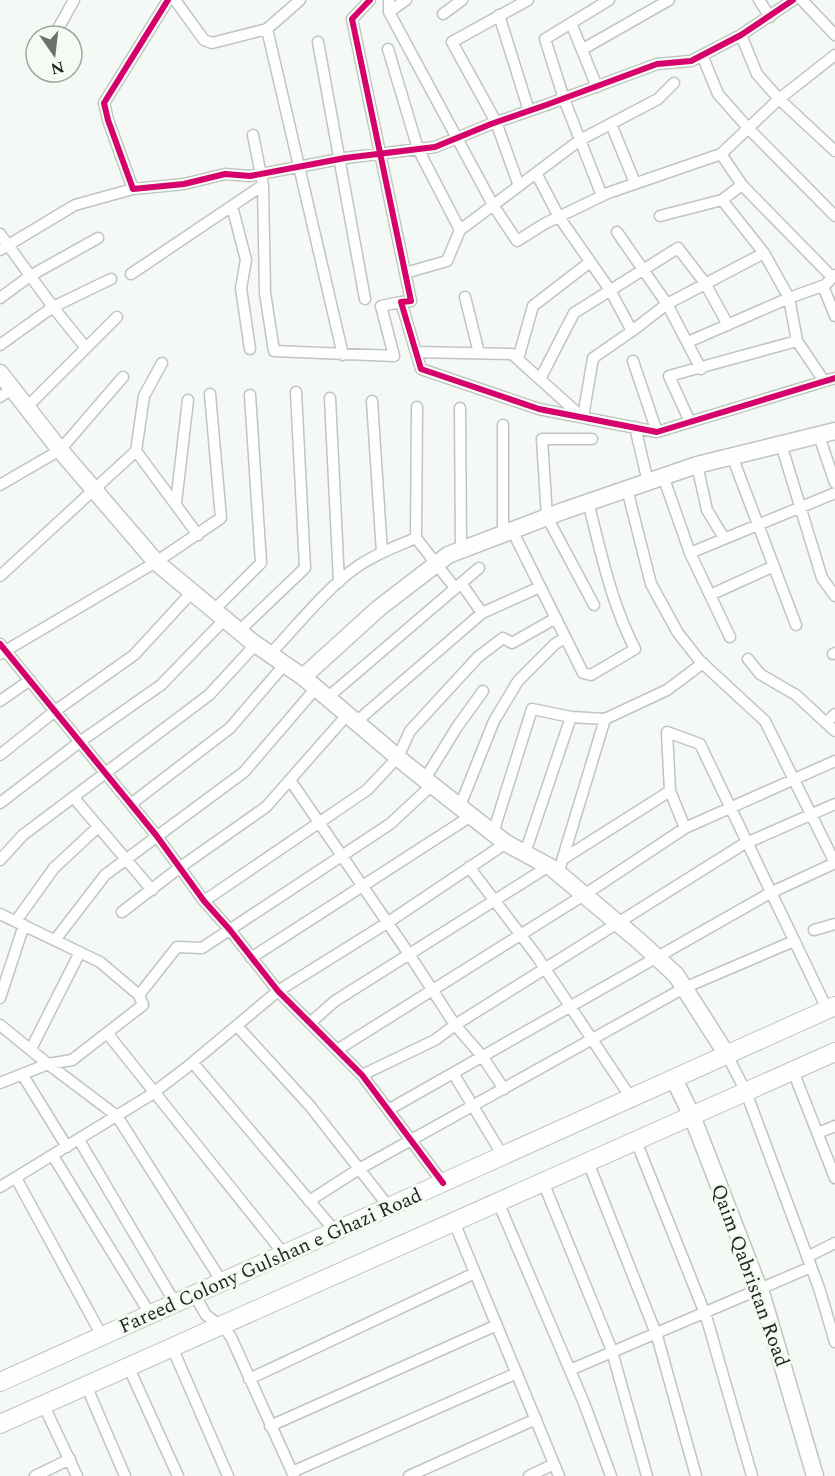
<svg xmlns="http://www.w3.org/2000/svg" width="835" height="1476" viewBox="0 0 835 1476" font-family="Spectral,serif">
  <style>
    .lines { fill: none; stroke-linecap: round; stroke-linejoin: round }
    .street-casing { stroke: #c1c4c1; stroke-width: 13 }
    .secondary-casing { stroke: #c1c4c1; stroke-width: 19 }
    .primary-casing { stroke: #c1c4c1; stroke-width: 20 }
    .street { stroke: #fefefe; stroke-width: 10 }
    .secondary { stroke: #fefefe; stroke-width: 16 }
    .primary { stroke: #fefefe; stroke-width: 18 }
    .cycleway-casing { stroke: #f4fbf3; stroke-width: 10 }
    .cycleway { stroke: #d6006c; stroke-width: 6 }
    .labels { text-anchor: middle; stroke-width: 6; stroke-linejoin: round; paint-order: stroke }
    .street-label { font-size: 20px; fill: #242724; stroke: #f4fbf3 }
  </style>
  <rect width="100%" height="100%" fill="#f5f9f5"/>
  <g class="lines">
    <defs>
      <path id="street" d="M168,0L104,103L108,120L133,189L184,184L225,174L250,176L345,158L435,147L491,124L546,105L657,64L691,61L741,35L793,0
        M175,0L204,40L212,43L267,29L300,0
        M370,0L352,19L411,301L401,302L421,369L539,409L657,432L835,378
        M389,0V12L493,205L517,241L544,224L608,193L721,154L779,99L835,55
        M759,0L770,17
        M802,0L835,35
        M389,12L406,0
        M443,14L462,0
        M499,15L529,111
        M571,23L597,87
        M267,29L343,355
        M741,35L757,74L779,99L835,151
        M54,36L74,0
        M318,42L365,299
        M388,49L418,149L460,230
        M583,49L669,0
        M702,55L718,94L749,129L835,216
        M611,124L635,183
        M253,135L263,185L265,293L274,351L394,356L381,306L401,302
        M721,154L742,185L832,277
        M536,173L559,217L610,290L632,331
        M519,186L496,122L452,42L528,0
        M602,196L564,99L545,39L609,0
        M722,200L764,253L789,298L797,341L824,381
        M232,206L246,260L241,288L250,349
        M660,216L722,200L742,185
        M617,232L667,304L701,369
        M0,234L53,307L86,348
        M0,250L75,205L133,189
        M405,273L447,261L460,230L580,140L658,99L674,83
        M131,274L263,185
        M823,286L835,316
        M465,297L479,353
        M0,298L30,276L98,238
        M688,342L789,298L825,285L835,275
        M0,345L53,307L111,279
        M416,352L512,354L582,417
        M518,359L533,306L590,262
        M633,361L657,432
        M540,379L574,313L678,248L705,283L728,325
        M0,397L13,388
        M330,398L339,582
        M372,401L382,553
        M417,407L416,538L455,588
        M26,408L117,317
        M460,408L461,549
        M583,417L593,358L632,331L667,304L764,253
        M690,422L669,376L797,341
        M635,427L648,482
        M819,436L835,483
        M592,439H542L547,517L594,605
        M781,444L822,578L835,596
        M136,451L198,535
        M732,456L796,625
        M697,465L707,510L724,538
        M663,476L690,553L730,637
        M0,485L60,450L123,377
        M627,489L651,584L678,633L700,661L765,721L835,863
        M176,503L188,400
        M512,530L583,673L591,675L635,649C611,603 601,552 588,502
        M503,534V425
        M690,553L835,493
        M0,576L136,451L144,396L162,363
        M461,583L482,613
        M710,595L774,566
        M214,610L261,563L250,395
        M239,631L305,568L296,392
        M0,644L156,835L204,901L230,930L278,991L362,1075L443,1183
        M0,654L156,562L221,518L210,394
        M270,654C295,628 326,589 354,569C373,555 395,547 416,538
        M833,654L835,653
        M748,659L760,674L796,695L835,731
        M327,698L479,568
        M0,701L30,680
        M356,722L482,613L540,587
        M826,723L835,714
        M0,755L55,711L134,655L192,592
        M425,779L457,727L483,691
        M290,780L409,954L455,1025L482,1056L504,1089
        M74,798L152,890
        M0,803L81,741L161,685L225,619
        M131,804L230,728L285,664
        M460,806L494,721L518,681L555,644L565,638
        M685,828L670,791L667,732L700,744L827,1009
        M493,833L532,709L571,717L605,719L667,690L703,663
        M525,853L571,717
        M563,859L670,791
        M0,860L23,835L209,695L256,644
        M469,867L536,955L631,1098
        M558,874L605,719
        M204,901L367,790L398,757L410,731L478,657L503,638L512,643L556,618
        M122,912L179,868L266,807L347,715
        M0,914L100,962L139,995
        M16,921L54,868L98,827
        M814,930L835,924
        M55,940L105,875L244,772L316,688
        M251,958L471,816
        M0,998L24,925
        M310,1023L335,1001L549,866
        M0,1025L48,1064L117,1116L222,1282
        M237,1026L310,1106L389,1207
        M107,1033L284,1254
        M31,1049L80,952
        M337,1050L584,895L685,828L835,761
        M727,1055L746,1092L819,1288L835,1342
        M193,1063L335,1231
        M793,1071L835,1178
        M453,1073L503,1156
        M22,1074L67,1147
        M362,1075L435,1040L455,1025L742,845L835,804
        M0,1083L48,1064L72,1060L143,1005L139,995L177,947L202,948L390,824L432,785
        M388,1110L770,893L835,863
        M818,1133L835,1126
        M79,1140L175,1303
        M636,1141L706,1316L752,1476
        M53,1156L150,1314
        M588,1162L657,1336L696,1476
        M16,1178L102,1336
        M543,1182L611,1348L647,1476
        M0,1187L149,1096L186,1068L278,991L387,923L506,843
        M309,1201L359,1169L684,988L794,941
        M498,1202L584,1403L611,1476
        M454,1222L559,1476
        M807,1257L835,1243
        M194,1294L206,1315L226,1330L231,1337L294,1476
        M172,1347L228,1476
        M128,1366L178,1476
        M570,1370L811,1267
        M249,1379L475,1273
        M86,1385L125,1476
        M43,1404L77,1476
        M270,1426L497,1325
        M292,1472L517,1373
        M35,1476L70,1459
        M409,1476L536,1419
        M529,1476L554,1464"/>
      <path id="secondary" d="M0,373L60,450L156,562L251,641L303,677L408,766L493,833L506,843L552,868L638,940L676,975L727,1055
        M303,677L379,608L448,555L563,511L697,465L835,431
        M674,1079L692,1116L763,1299L815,1476"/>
      <path id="primary" d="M0,1382L835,1006
        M0,1424L835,1052"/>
    </defs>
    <use href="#street" class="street-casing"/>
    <use href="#secondary" class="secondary-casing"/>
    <use href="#primary" class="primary-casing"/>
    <use href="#street" class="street"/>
    <use href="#secondary" class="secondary"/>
    <use href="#primary" class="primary"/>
    <defs>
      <path id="cycleway" d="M168,0L104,103L108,120L133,189L184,184L225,174L250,176L345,158L435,147L491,124L546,105L657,64L691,61L741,35L793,0
        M370,0L352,19L411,301L401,302L421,369L539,409L657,432L835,378
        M0,644L156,835L204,901L230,930L278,991L362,1075L443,1183"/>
    </defs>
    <use href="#cycleway" class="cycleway-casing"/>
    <use href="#cycleway" class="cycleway"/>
  </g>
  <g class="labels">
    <g class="street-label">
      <text transform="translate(270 1260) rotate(-24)" y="7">Fareed Colony Gulshan e Ghazi Road</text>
      <text transform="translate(751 1275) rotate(70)" y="7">Qaim Qabristan Road</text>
    </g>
  </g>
  <g transform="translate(54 54) rotate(166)"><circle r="28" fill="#f4fbf3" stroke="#a1a6a0" stroke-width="1.5"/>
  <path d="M0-4.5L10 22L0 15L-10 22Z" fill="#6d706d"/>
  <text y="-9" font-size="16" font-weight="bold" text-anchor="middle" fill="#242724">N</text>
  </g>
</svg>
